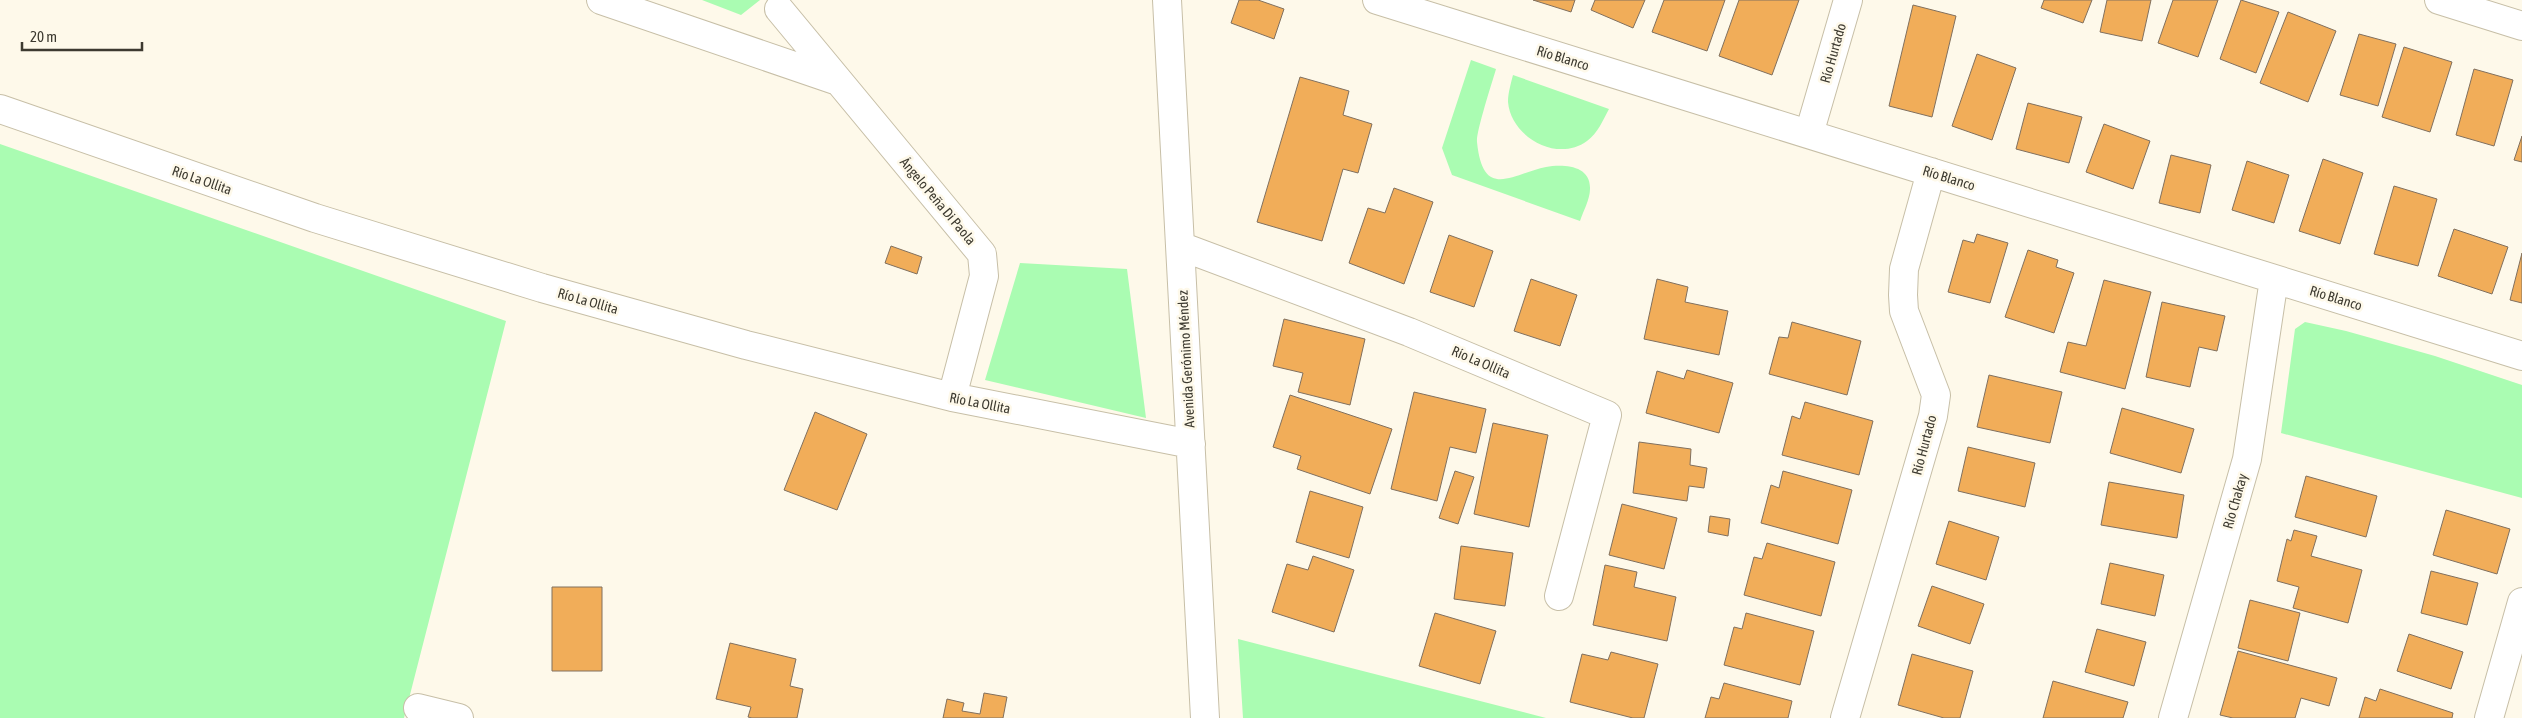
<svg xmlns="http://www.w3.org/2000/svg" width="2522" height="718" viewBox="0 0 2522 718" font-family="'Asap Condensed',sans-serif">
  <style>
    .green { fill: #aafcb2 }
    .building { fill: #f1ad59; stroke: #81705e }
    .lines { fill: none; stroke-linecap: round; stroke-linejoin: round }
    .minor-casing { stroke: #c7bfa7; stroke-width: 30 }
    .minor { stroke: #fff; stroke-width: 28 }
    .labels { text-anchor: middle; stroke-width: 5; stroke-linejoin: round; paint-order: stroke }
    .street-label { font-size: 14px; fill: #3d3a30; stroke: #fef9ea }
  </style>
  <rect width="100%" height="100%" fill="#fef9ea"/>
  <path class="green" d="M702,0H760L741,15Z
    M1471,60L1496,69C1492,83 1476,132 1477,142C1483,201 1512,174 1546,167C1563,164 1591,165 1590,189C1590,199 1583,212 1580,221L1452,175L1442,148Z
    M1513,75L1609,109C1603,120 1598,133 1587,141C1557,163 1511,137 1508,102C1508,93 1511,83 1513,75Z
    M0,144L506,321L404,718H0Z
    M1020,263L1127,269L1146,418L985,380Z
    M2305,322L2346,331L2435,356L2522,385V498L2281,433L2295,329Z
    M1238,639L1546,718H1243Z"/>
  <path class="building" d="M1239,0H1258L1284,9L1274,39L1231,23Z
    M1533,0H1575L1571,12Z
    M1595,0H1645L1633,28L1591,10Z
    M1664,0H1725L1707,51L1652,32Z
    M1739,0H1799L1772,75L1719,56Z
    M2044,0H2092L2083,23L2041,8Z
    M2107,0H2151L2142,41L2100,32Z
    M2173,0H2218L2198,57L2158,43Z
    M2241,0L2279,12L2256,73L2220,59Z
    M1913,5L1956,16L1932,117L1889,106Z
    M2288,12L2336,31L2308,102L2260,83Z
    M2359,34L2396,44L2378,106L2340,95Z
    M2404,47L2452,62L2430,132L2382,117Z
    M1977,54L2016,68L1992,140L1952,126Z
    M2474,69L2513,80L2494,146L2456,135Z
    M1300,77L1349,91L1343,115L1372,124L1358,173L1343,169L1322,241L1257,222Z
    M2028,103L2082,117L2069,163L2016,149Z
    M2104,124L2150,141L2133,189L2086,172Z
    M2522,136V162L2514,160Z
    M2171,155L2211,165L2200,213L2159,203Z
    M2323,159L2363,173L2340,244L2299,231Z
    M2247,161L2289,175L2274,223L2232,210Z
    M2394,186L2437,199L2418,266L2374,254Z
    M1394,188L1433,202L1404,284L1349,263L1368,208L1385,213Z
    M2454,229L2508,247L2492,294L2438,276Z
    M1977,234L2008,243L1990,303L1948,292L1963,240L1974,243Z
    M1449,235L1493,251L1474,307L1430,292Z
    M891,246L922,257L917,274L885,263Z
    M2028,250L2058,260L2056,267L2074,273L2054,333L2005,317Z
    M2522,253V303L2510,300Z
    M1531,279L1577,295L1560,346L1514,331Z
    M1657,279L1688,287L1685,302L1728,311L1719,355L1644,339Z
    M2104,280L2151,292L2125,389L2060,372L2068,342L2086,346Z
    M2162,302L2225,316L2217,351L2199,347L2190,387L2146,377Z
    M1284,319L1365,339L1350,405L1298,392L1303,373L1273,366Z
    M1792,322L1861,341L1847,395L1769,374L1779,337L1788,338Z
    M1687,370L1733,383L1719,433L1646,413L1657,371L1684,379Z
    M1989,375L2062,392L2050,443L1977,427Z
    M1414,392L1486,409L1476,453L1450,447L1437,501L1391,489Z
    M1290,395L1392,429L1370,494L1297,469L1301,456L1273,447Z
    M1805,402L1873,421L1859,475L1782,455L1792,416L1800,419Z
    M2122,408L2194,429L2181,473L2110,453Z
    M815,412L867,434L837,510L784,490Z
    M1493,423L1548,435L1529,527L1474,514Z
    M1639,442L1691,449L1690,465L1707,468L1704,488L1689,486L1687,501L1633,493Z
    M1968,447L2035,463L2025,507L1958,491Z
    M1455,471L1474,477L1458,524L1439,518Z
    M1783,471L1852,490L1838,544L1761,523L1771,485L1779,488Z
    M2306,476L2377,496L2366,537L2295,517Z
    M2109,482L2184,495L2177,538L2101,525Z
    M1310,491L1363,507L1349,558L1296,542Z
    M1622,504L1677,518L1664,569L1609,555Z
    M2446,510L2510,529L2497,574L2433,555Z
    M1710,516L1730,519L1728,536L1708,532Z
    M1949,521L1999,537L1986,580L1936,564Z
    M2294,530L2317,536L2311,556L2362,570L2348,623L2293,608L2299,587L2277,581L2287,539L2291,541Z
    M1767,543L1835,562L1821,616L1744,595L1754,557L1762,559Z
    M1461,546L1513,553L1505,606L1454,599Z
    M1313,556L1354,570L1334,632L1272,612L1287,564L1308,570Z
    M2110,563L2164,575L2155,616L2101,604Z
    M1605,565L1637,572L1634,587L1676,597L1667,641L1593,625Z
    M2431,571L2478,583L2467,625L2421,613Z
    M1932,586L1984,604L1970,644L1918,626Z
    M552,587H602V671H552Z
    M2250,600L2300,613L2288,661L2238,648Z
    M1435,613L1496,631L1480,684L1419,666Z
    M1746,613L1814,631L1800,685L1724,665L1734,627L1742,629Z
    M2097,629L2146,642L2134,686L2085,672Z
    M2409,634L2463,652L2451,689L2397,671Z
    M730,643L796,659L790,686L803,689L797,718H752L748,717L751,707L716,699Z
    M2238,651L2337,678L2329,706L2301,698L2295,718H2233L2220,715Z
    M1611,652L1658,664L1644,718H1633L1570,702L1582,654L1608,660Z
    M1912,654L1973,671L1960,718H1944L1898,705Z
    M2053,681L2128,702L2123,718H2043Z
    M1724,683L1792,701L1788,718H1705L1711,697L1719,699Z
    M2380,689L2453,713L2452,718H2359L2365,697L2376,701Z
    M984,693L1007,697L1003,718H943L947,699L964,703L962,711L980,714Z"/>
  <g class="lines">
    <defs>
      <path id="minor" d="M601,0L838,81
        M1167,0L1205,718
        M1377,0L2522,356
        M2439,0L2522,26
        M779,9L982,254L984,276L952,397
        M0,109L315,218L542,288L746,345L952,397L1191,444
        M1809,134L1848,0
        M1180,246L1409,332L1607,415L1559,596
        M418,708L459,718
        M1845,718L1933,416L1936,395L1904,311L1903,295L1904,269L1931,172
        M2173,718L2247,459L2274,279
        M2489,718L2522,602"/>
    </defs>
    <use href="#minor" class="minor-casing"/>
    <use href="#minor" class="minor"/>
  </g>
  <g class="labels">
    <g class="street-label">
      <text transform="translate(1833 53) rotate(-74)" y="5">Río Hurtado</text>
      <text transform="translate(1563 58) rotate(17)" y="5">Río Blanco</text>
      <text transform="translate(1949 178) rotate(17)" y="5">Río Blanco</text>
      <text transform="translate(202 180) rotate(19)" y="5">Río La Ollita</text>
      <text transform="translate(938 201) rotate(50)" y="5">Ángelo Peña Di Paola</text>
      <text transform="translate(2336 298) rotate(17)" y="5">Río Blanco</text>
      <text transform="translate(588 301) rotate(16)" y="5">Río La Ollita</text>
      <text transform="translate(1186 359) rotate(-93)" y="5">Avenida Gerónimo Méndez</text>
      <text transform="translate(1481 362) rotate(23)" y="5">Río La Ollita</text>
      <text transform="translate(980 403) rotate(11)" y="5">Río La Ollita</text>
      <text transform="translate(1924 445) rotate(-75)" y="5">Río Hurtado</text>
      <text transform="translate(2235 501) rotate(-74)" y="5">Río Chakay</text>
    </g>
  </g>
  <path d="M22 42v8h120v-8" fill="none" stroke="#3d3a30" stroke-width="2.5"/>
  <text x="30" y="42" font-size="15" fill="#3d3a30" stroke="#fef9ea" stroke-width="4" paint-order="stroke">20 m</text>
</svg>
